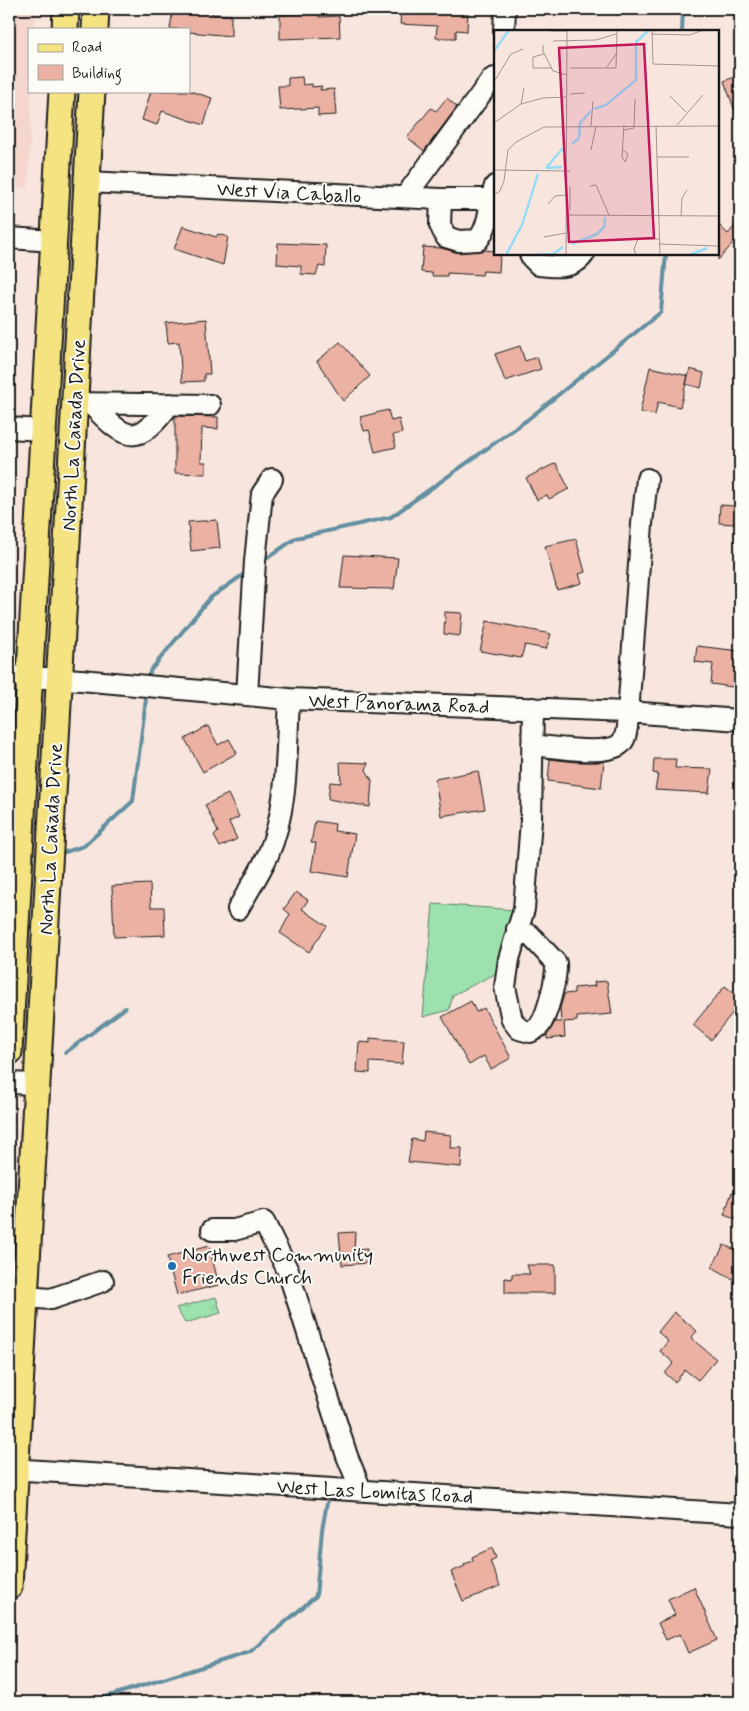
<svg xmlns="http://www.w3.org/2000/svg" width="749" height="1711" viewBox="0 0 749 1711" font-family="Mynerve,sans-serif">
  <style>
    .built { fill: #f4d6cd }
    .grass { fill: url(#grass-tufts); stroke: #5c7f65 }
    .garden { fill: #9de2ae; stroke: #5c7f65 }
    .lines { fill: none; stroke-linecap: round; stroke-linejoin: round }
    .stream { stroke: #648f9f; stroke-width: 4 }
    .building { fill: #ebb2a4; stroke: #1c1c1c }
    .minor-casing { stroke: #1c1c1c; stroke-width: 24 }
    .major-casing { stroke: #1c1c1c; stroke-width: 29 }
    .minor { stroke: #fdfcf7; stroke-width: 20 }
    .major { stroke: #f5e382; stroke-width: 25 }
    .poi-dot { fill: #1f6fb2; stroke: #fdfcf7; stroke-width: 2 }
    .labels { text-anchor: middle; stroke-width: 4; stroke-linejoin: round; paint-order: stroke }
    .street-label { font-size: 20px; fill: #1c1c1c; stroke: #fdfcf7 }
    .poi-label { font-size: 20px; fill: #1c1c1c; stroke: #fdfcf7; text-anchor: start }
    .inset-river { fill: none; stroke: #94dcf6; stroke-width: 2.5 }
    .inset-road { fill: none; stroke: #a09590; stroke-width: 1 }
    .view { fill: #c2185b; fill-opacity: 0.15; stroke: #c2185b; stroke-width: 2.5 }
    .inset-edge { fill: none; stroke: #1c1c1c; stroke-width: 2.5 }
  </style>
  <defs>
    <pattern id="grass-tufts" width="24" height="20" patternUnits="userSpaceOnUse" patternTransform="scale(1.25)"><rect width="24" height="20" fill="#9de2ae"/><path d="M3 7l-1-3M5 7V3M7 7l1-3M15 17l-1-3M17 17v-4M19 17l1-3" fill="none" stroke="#87c195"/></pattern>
  </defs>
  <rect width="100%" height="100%" fill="#f8e6de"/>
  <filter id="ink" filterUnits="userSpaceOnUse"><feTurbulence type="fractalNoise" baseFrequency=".02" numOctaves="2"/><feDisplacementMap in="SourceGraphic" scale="10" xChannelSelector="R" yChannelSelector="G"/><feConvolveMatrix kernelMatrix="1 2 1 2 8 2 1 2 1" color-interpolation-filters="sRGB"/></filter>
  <g filter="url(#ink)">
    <path class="built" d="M9,9H35L34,29H29V91H32L28,188L9,187Z"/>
    <path class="grass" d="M216,1297L221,1313L185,1323L176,1308Z"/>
    <path class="garden" d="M433,904L516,910L495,974L453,995L449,1010L423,1017Z"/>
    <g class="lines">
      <path class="stream" d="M682,31L683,9
        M263,561L296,538L391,517L527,420L661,312L666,254
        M149,679L150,671L210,598L247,572
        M65,852L84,846L133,801L147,691
        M65,1053L125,1008
        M90,1702L250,1652L316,1596L322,1530L327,1503"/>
    </g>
    <path class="building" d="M173,9H212V14L231,15V36L189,32V29H170Z
      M401,9H453V11H468L467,31L456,30V38H436L437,26L400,24Z
      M318,13L319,17L339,16L340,37L280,39V15Z
      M740,75V122H739L724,81Z
      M302,77L303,85L312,84V87L322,86L320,90L334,89L336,115L318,116V108L280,110L278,86H288V78Z
      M151,91H190L212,98L204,125L162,111L157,125L142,120Z
      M447,98L457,107L424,151L407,137L431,108L436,111Z
      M740,220V236L718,260V224L728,234Z
      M183,226L216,237L218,234L228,237L223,265L174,249Z
      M278,243L326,245L325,267L319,266L316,275L301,274V266L277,264Z
      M423,247L441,248L459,253L484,250L495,251V254H500L499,272L483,271L482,275L447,273V276H432V273L421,272Z
      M206,319L210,374H204V381L182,382L179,342L168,343L166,323Z
      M340,342L370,376L343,401L317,361Z
      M520,346L525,361L537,357L541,369L505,381L495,354Z
      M650,367L688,376L680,407L658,402L655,415L640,412Z
      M690,369L704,373L701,388L686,384Z
      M388,410L391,421L399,419L402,433L393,435L396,447L375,452L369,430L364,431L360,417Z
      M175,416L218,417V429L202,428L201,462H206V474L175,473Z
      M556,463L569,489L549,499L547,495L537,500L526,478Z
      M720,505L735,506L734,524L719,523Z
      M217,520L220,548L191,551L188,522Z
      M576,539L585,572L579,574L582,583L557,590L545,546Z
      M344,555L398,558L394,589L340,588Z
      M445,612L462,613L460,636L444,634Z
      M487,621L551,634L546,649L525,645L521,658L480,651Z
      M697,646L740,651V688L711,684L713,664L695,662Z
      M208,726L218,745L229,739L237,753L203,772L185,739Z
      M550,759L576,762H604L601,788L548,781Z
      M654,759H676L675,768L712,769L709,793L655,790L658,774L653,773Z
      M340,762L368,763L366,770L372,780L370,807L328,799L330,782L341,783Z
      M478,771L485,809L441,816L435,779Z
      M228,794L239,817L229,822L237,839L220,847L214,836L218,832L205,805Z
      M315,821L335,824L334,831L355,834L348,877L311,871L316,843H311Z
      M150,884L151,907H164L165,935L114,937L112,886Z
      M296,892L308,900L302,909L327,926L309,952L280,933L290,914L284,909Z
      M607,981L612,1014L577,1017V1021L564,1022L565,1037L547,1039V1035L555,1022H561L560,1008L564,994L574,993V988L595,986L594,982Z
      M725,986L740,998V1003L711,1040L693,1025Z
      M471,1001L476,1012L484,1008L511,1058L491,1069L484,1056L469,1065L442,1017Z
      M370,1038L404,1041L402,1064L370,1062V1073L357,1072L359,1042L370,1043Z
      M424,1132L451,1135L450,1148H462L461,1167L408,1162L412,1139L423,1141Z
      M732,1192L740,1194V1221L724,1215Z
      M355,1232L354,1250L367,1249L368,1263L342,1265L339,1233Z
      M724,1245L740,1252V1283L712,1267Z
      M209,1246L219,1285L177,1295L167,1257Z
      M527,1265H555V1293H505V1278L512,1279V1274H530Z
      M674,1312L697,1331L691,1338L716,1359L698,1380L685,1370L675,1382L665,1373L674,1363L660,1351L668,1341L658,1332Z
      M492,1548L496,1558L490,1561L500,1586L463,1601L451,1572L465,1566L464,1564L473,1561L472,1557Z
      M694,1587L717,1640L688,1653L680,1634L666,1640L658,1623L675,1615L668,1599Z"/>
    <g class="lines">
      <defs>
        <path id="minor" d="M504,31L505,9
          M87,182L441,199H495
          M405,197L492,79L495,78
          M441,199L440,225L446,237L459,241L478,240C490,225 489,204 495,186
          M9,238L54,241
          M530,254L532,258L539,265C556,267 574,269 584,254
          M74,403L210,405
          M91,404C127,442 137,447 170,404
          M9,428L42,430
          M9,676L81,680L289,699L627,712L740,720
          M247,695L255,561L262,494L272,479
          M532,745C552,747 603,756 619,745C625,741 626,734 627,727L642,524L647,479
          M238,909C248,891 259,874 268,855C289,807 286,750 289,699
          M517,929L530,935L556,963C557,977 548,1013 540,1025C538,1028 534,1030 530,1032L519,1029L512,1020L505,987L509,959L524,909L531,821L533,708
          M9,1083L36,1084
          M212,1230H234L264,1222L288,1271L347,1456L361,1490
          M25,1297L51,1299L103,1281
          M9,1469L740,1514"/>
        <path id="major" d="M65,29L66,9
          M95,29L96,9
          M9,1052L62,91
          M9,1587L92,91"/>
      </defs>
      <use href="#minor" class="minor-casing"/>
      <use href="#major" class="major-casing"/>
      <use href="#minor" class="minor"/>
      <use href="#major" class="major"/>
    </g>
  </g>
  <circle class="poi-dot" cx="172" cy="1266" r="5"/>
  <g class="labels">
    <g class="street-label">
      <text transform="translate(289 192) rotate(3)" y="7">West Via Caballo</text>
      <text transform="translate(73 435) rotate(-87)" y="7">North La Cañada Drive</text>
      <text transform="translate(399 703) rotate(2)" y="7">West Panorama Road</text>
      <text transform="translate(50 839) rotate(-87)" y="7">North La Cañada Drive</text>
      <text transform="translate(375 1491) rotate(3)" y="7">West Las Lomitas Road</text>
    </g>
    <g class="poi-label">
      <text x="182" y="1261">Northwest Community<tspan x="182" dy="23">Friends Church</tspan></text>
    </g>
  </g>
  <g transform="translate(494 30)">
    <rect width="225" height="225" fill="#f8e6de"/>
    <path class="inset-river" d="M0,21L15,0M100,79L112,75L142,50V12L155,0M78,114L85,108L86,93L97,81M52,138L69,118M52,138L68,137M78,214L103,204L110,197L111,187M12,225L28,195L44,144M37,225L59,224L69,217M196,225L213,218"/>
    <path class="inset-road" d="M158,0L159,34M56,1H73M158,4L196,5L209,0M59,11L102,10L122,4M49,15V21L59,41L73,45M50,24L39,27V38H58M159,34L225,36M76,38H122M112,38L122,24M122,38L123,0M0,52L17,24L29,19M76,64L91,63M176,66L192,82M27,74L30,58M0,93L27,74L49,68L72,67M183,95L209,65M97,96L99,71M162,96L166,225M130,100L140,98L141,69M97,120L102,96M129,120L134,124L131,132L128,127L130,95M163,127H195M0,140L76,141M96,156L102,155L115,185M0,165L6,161L10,151L14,120L22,112L50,97L225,96M54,174L61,166L72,165M76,180V156M72,185L225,186M187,186L188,168L193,160M50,207L72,203M165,214L225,216M72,225L73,0M142,225L140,219L144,209H165"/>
    <path class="view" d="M150,14L160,208L75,212L65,18Z"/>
    <rect width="225" height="225" class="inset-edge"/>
  </g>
  <rect width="749" height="1711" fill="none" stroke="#fdfcf7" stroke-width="30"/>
  <rect x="15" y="15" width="719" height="1681" fill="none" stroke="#1c1c1c" stroke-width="2" filter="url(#ink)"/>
  <rect x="28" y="28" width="162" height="65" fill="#fdfcf7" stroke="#a3a29f"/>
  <rect x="38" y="44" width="25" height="8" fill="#f5e382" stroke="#a3a29f"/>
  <text x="72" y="52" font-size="15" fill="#1c1c1c">Road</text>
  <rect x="38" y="65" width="25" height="15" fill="#ebb2a4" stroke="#a3a29f"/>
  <text x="72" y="78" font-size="15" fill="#1c1c1c">Building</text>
</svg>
